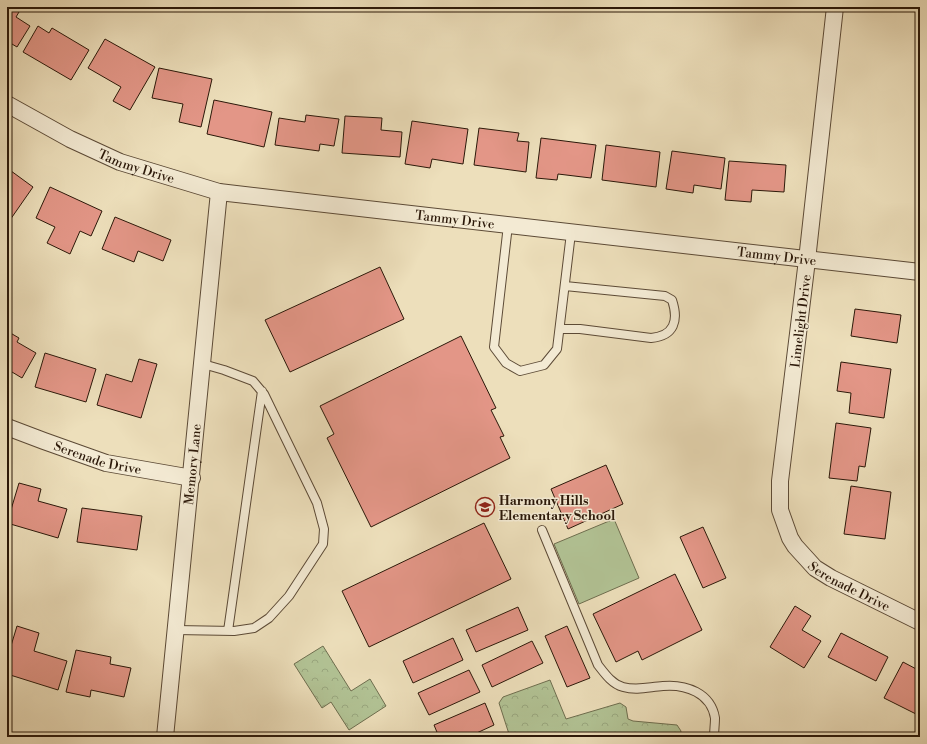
<svg xmlns="http://www.w3.org/2000/svg" width="927" height="744" viewBox="0 0 927 744" font-family="'Libre Bodoni',serif">
  <style>
    .park { fill: url(#park-crowns); stroke: #6e6e4f }
    .garden { fill: #b2c395; stroke: #6e6e4f }
    .building { fill: #e39687; stroke: #2b1809 }
    .lines { fill: none; stroke-linecap: round; stroke-linejoin: round }
    .lane-casing { stroke: #5c4a36; stroke-width: 10 }
    .street-casing { stroke: #5c4a36; stroke-width: 18 }
    .lane { stroke: #f3ead3; stroke-width: 8 }
    .street { stroke: #f3ead3; stroke-width: 16 }
    .labels { text-anchor: middle; stroke-width: 3; stroke-linejoin: round; paint-order: stroke }
    .street-label { font-size: 13px; fill: #2b1809; stroke: #f3ead3 }
    .poi-label { font-size: 13px; font-weight: bold; fill: #2b1809; stroke: #f3ead3; text-anchor: start }
  </style>
  <defs>
    <pattern id="park-crowns" width="20" height="18" patternUnits="userSpaceOnUse"><rect width="20" height="18" fill="#b2c395"/><path d="M2 6a3 3 0 1 1 6 0M12 15a3 3 0 1 1 6 0" fill="none" stroke="#99a77f"/></pattern>
  </defs>
  <rect width="100%" height="100%" fill="#eddfbb"/>
  <filter id="stains"><feTurbulence type="fractalNoise" baseFrequency=".005" numOctaves="4"/><feColorMatrix values="0 0 0 0 .2 0 0 0 0 .09 0 0 0 0 .02 0 0 0 .5 -.17"/></filter>
  <radialGradient id="worn" r=".72"><stop offset=".6" stop-color="#630" stop-opacity="0"/><stop offset="1" stop-color="#630" stop-opacity=".3"/></radialGradient>
  <path class="park" d="M323,646L351,691L370,679L386,706L349,730L331,702L322,708L294,664Z
    M550,680L566,719L620,703L626,707L628,719L633,721L677,725L681,731L680,737H537L531,733L521,737H514L509,734L499,703L503,697Z"/>
  <path class="garden" d="M614,519L639,578L579,604L554,544Z"/>
  <path class="building" d="M7,7H22L16,17L30,26L17,47L7,41Z
    M38,26L49,33L52,28L89,50L71,80L23,52Z
    M105,39L155,67L130,110L113,101L121,87L88,68Z
    M159,68L212,79L201,127L179,122L183,104L152,98Z
    M214,100L272,112L264,147L207,134Z
    M306,115L339,119L334,146L320,144L319,151L275,145L279,118L305,122Z
    M345,116L382,118L381,130L402,132L400,157L342,153Z
    M412,121L468,129L463,164L432,159L430,168L405,164Z
    M479,128L519,133L517,141L529,142L526,172L474,165Z
    M541,138L596,145L591,178L558,174L557,180L536,178Z
    M606,145L660,152L656,187L602,180Z
    M672,151L725,158L721,189L694,185L693,193L666,189Z
    M729,161L786,165L784,192L752,190L751,202L725,200Z
    M7,168L33,187L10,220L7,218Z
    M50,187L102,211L91,236L80,231L70,254L47,243L55,227L36,218Z
    M115,217L171,240L163,261L138,251L134,262L102,249Z
    M380,267L404,319L290,372L265,320Z
    M855,309L901,315L897,343L851,336Z
    M7,331L19,338L17,342L36,353L22,378L7,369Z
    M461,336L496,408L491,410L504,436L500,437L510,458L371,527L327,438L334,434L320,406Z
    M45,353L96,369L86,402L35,387Z
    M139,359L157,364L141,418L97,405L106,374L132,382Z
    M841,362L891,369L884,418L849,413L851,393L837,391Z
    M836,423L871,428L865,467L859,466L857,481L829,478Z
    M606,465L623,504L568,529L551,489Z
    M19,483L41,489L38,501L67,509L58,538L7,523Z
    M851,486L891,492L885,539L844,534Z
    M82,508L142,516L137,550L77,542Z
    M484,523L511,579L369,647L342,591Z
    M703,527L726,578L703,588L680,537Z
    M675,574L702,630L642,660L638,651L616,662L593,614Z
    M795,606L811,616L802,630L821,641L804,668L770,647Z
    M518,607L528,630L476,652L466,630Z
    M17,626L39,633L34,651L67,661L58,690L7,674V659Z
    M567,626L590,678L567,687L545,636Z
    M841,633L888,657L876,681L828,657Z
    M453,638L463,660L413,683L403,661Z
    M532,641L543,663L492,687L482,665Z
    M76,650L111,657L110,664L131,668L124,697L91,690L90,697L66,692Z
    M903,662L920,671V716L884,698Z
    M469,670L480,692L429,715L418,693Z
    M485,703L494,725L468,737H439L434,725Z"/>
  <g class="lines">
    <defs>
      <path id="lane" d="M508,225L494,347L506,363L520,371L544,365L557,349L571,233
        M560,329H580L651,338C674,336 679,321 672,300L665,296L565,286
        M542,530L598,665C605,674 612,684 623,687C637,691 649,687 663,686C686,684 711,693 715,718C715,724 714,731 714,737
        M176,630L234,631L254,628L269,618L289,596L323,544L324,529L317,503L264,394L253,381L224,370L203,364
        M228,631L262,391"/>
      <g id="street">
        <path id="s1" d="M835,7L807,260L780,481V510L790,538L795,546L815,568L831,578L920,622"/>
        <path id="s2" d="M7,104L70,139L120,162L219,192L920,272"/>
        <path id="s3" d="M7,427L44,441L106,463L192,478"/>
        <path id="s4" d="M165,737L219,192"/>
      </g>
    </defs>
    <use href="#lane" class="lane-casing"/>
    <use href="#street" class="street-casing"/>
    <use href="#lane" class="lane"/>
    <use href="#street" class="street"/>
  </g>
  <defs>
    <symbol id="school-ring" viewBox="-11 -11 22 22"><circle r="9.5" fill="#f3ead3" stroke="#8f2418" stroke-width="1.5"/><path d="M0-5L7-2L0 1L-7-2ZM-4 1L0 2.5L4 1V4Q0 6-4 4Z" fill="#8f2418"/></symbol>
  </defs>
  <g fill-rule="evenodd">
    <use href="#school-ring" x="474" y="496" width="22" height="22"/>
  </g>
  <g class="labels">
    <g class="street-label">
      <text dy="5" stroke="none"><textPath href="#s2" startOffset="144">Tammy Drive</textPath></text>
      <text dy="5" stroke="none"><textPath href="#s2" startOffset="468">Tammy Drive</textPath></text>
      <text dy="5" stroke="none"><textPath href="#s2" startOffset="792">Tammy Drive</textPath></text>
      <text transform="translate(800 321) rotate(-83)" y="5">Limelight Drive</text>
      <text dy="5" stroke="none"><textPath href="#s3" startOffset="96">Serenade Drive</textPath></text>
      <text dy="5" stroke="none"><textPath href="#s4" startOffset="274">Memory Lane</textPath></text>
      <text dy="5" stroke="none"><textPath href="#s1" startOffset="614">Serenade Drive</textPath></text>
    </g>
    <g class="poi-label">
      <text x="499" y="505">Harmony Hills<tspan x="499" dy="15">Elementary School</tspan></text>
    </g>
  </g>
  <rect width="927" height="744" fill="none" stroke="#eddfbb" stroke-width="24"/>
  <rect x="8" y="8" width="911" height="728" fill="none" stroke="#2b1809" stroke-width="2"/>
  <rect x="12" y="12" width="903" height="720" fill="none" stroke="#2b1809"/>
  <rect width="100%" height="100%" filter="url(#stains)"/>
  <rect width="100%" height="100%" fill="url(#worn)"/>
</svg>
